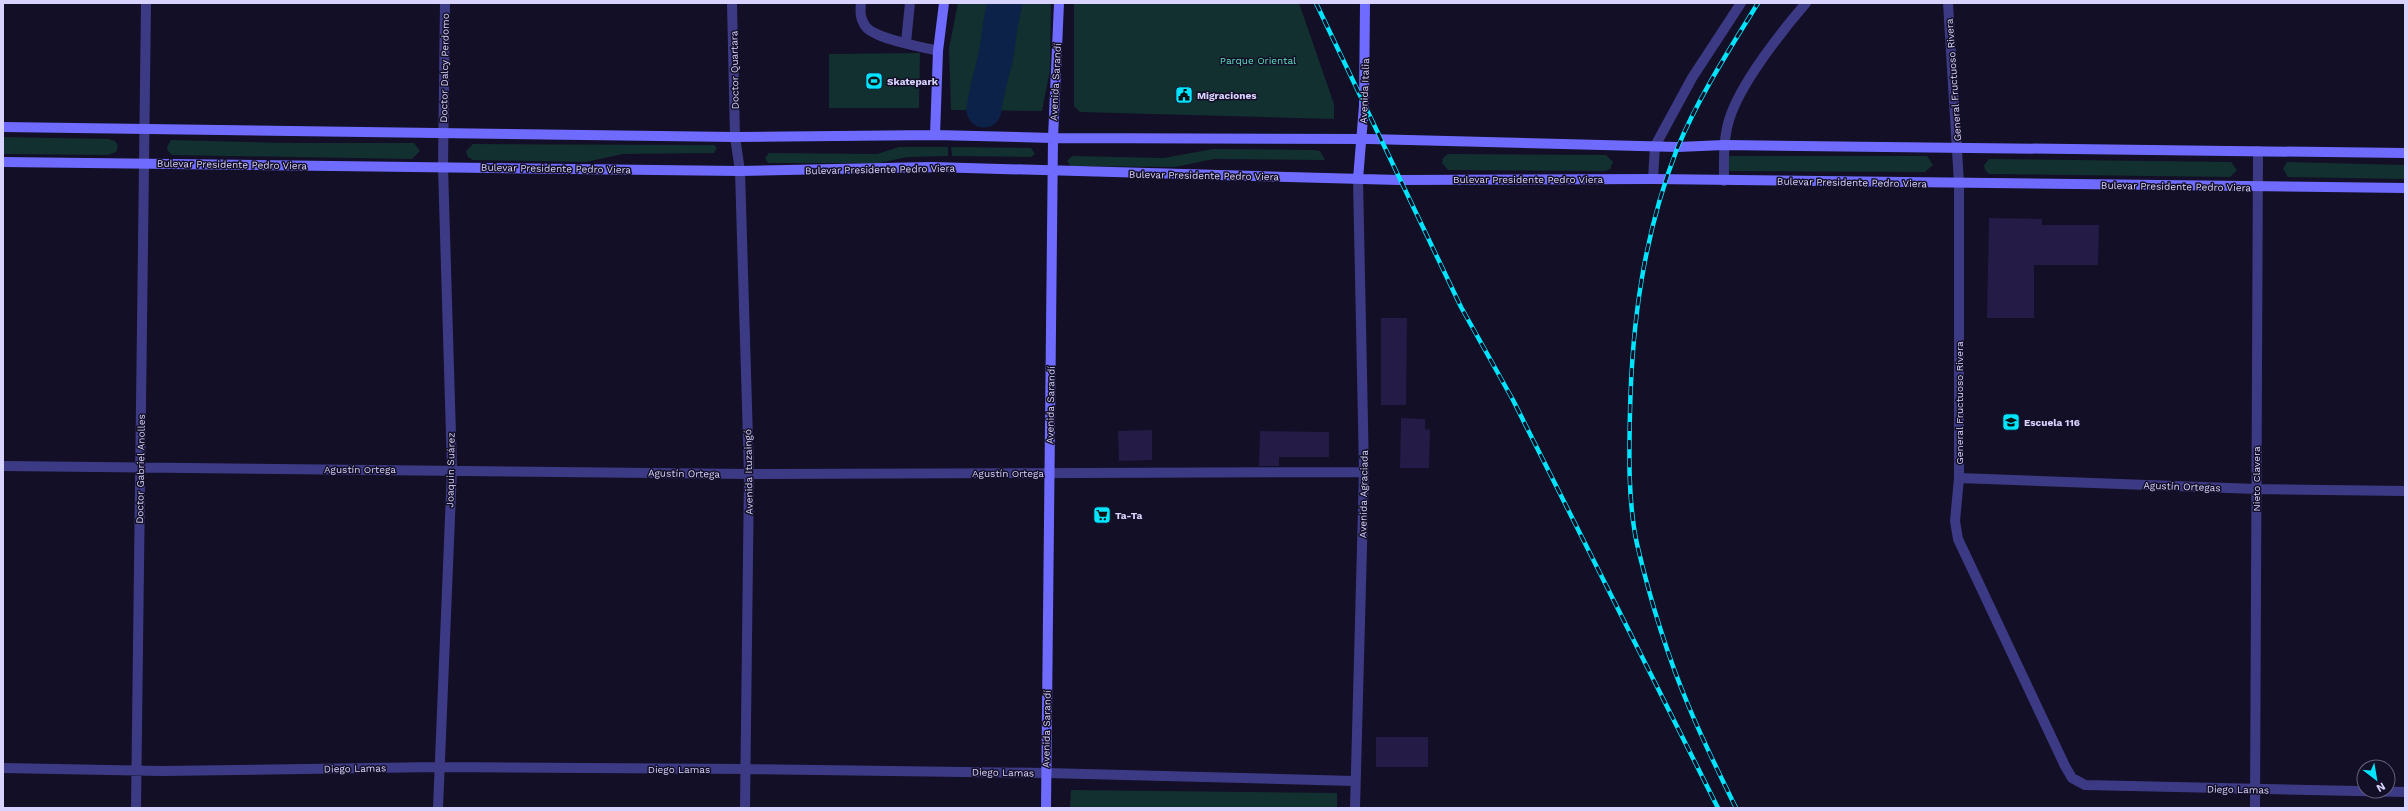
<svg xmlns="http://www.w3.org/2000/svg" width="2408" height="811" viewBox="0 0 2408 811" font-family="'Work Sans',sans-serif">
  <style>
    .green { fill: #12302f }
    .lines { fill: none; stroke-linecap: round; stroke-linejoin: round }
    .river { stroke: #0c2248; stroke-width: 35 }
    .building { fill: #241b47 }
    .lane { stroke: #3d3a85; stroke-width: 10 }
    .street { stroke: #3d3a85; stroke-width: 10 }
    .secondary { stroke: #6f6bff; stroke-width: 10 }
    .rail-casing { stroke: #00e5ff; stroke-width: 4.5 }
    .rail { stroke: #130f26; stroke-width: 3; stroke-dasharray: 9; stroke-linecap: butt }
    .labels { text-anchor: middle; stroke-width: 3; stroke-linejoin: round; paint-order: stroke }
    .park-label { font-size: 10px; fill: #5fe0c0; stroke: #130f26 }
    .street-label { font-size: 10px; fill: #d9d4ff; stroke: #130f26 }
    .poi-label { font-size: 10px; font-weight: bold; fill: #d9d4ff; stroke: #130f26; text-anchor: start }
  </style>
  <rect width="100%" height="100%" fill="#130f26"/>
  <path class="green" d="M958,3H1051L1050,70L1042,111L951,110L949,48Z
    M1074,3H1299L1334,104V119L1080,112L1074,106Z
    M920,53L919,108H829V54Z
    M3,137L108,139L115,141L118,146L116,152L108,155L3,154Z
    M171,140L288,143H414L420,151L412,159L172,155L168,151L167,147Z
    M473,144L698,145H714L717,148L714,153L623,154L586,162L473,160L468,157L466,151Z
    M899,147H948V156L907,157L879,163H768L765,158L769,153L877,154Z
    M951,147L1031,148L1035,154L1031,157L952,156Z
    M1213,149L1313,150L1320,151L1325,160L1214,159L1175,167L1071,166L1067,161L1072,156L1164,158Z
    M1448,154L1606,155L1613,162L1610,169L1605,171L1448,170L1442,163L1443,158Z
    M1729,156H1927L1933,165L1925,172L1730,171L1725,167L1726,159Z
    M1989,159L2231,162L2237,170L2230,177L1989,174L1985,170L1984,165Z
    M2287,162L2405,165V179L2288,177L2283,169Z
    M1071,790L1337,793V808H1070Z"/>
  <g class="lines">
    <path class="river" d="M984,110C986,91 992,74 996,55C999,38 1000,21 1005,3"/>
  </g>
  <path class="building" d="M1989,218L2042,219V225H2099L2098,265H2034V318H1987Z
    M1381,318H1407L1406,405H1381Z
    M1401,418L1425,419V429L1430,430L1429,468H1400Z
    M1152,430V460L1119,461L1118,431Z
    M1260,431L1329,432V457H1279V466H1259Z
    M1376,737H1428V767H1376Z"/>
  <g class="lines">
    <path class="lane" d="M861,3C860,12 860,19 866,27C876,39 922,47 938,51
      M906,42L910,3"/>
    <path class="street" d="M732,3L735,137L740,171L749,474L745,808
      M1948,3L1959,183V478L1955,521L1958,539L2065,766L2072,778L2085,785L2405,792
      M1653,179L1655,146L1692,78L1741,3
      M1724,181C1724,160 1723,140 1729,120C1740,84 1781,32 1806,3
      M3,466L749,474L1364,472
      M1959,478L2256,489L2405,491
      M3,768L161,771L438,767L746,769L1046,773L1355,781
      M136,808L146,3
      M438,808L452,469L443,167L445,3
      M1355,808L1364,472L1358,179
      M2255,808L2258,151"/>
    <path class="secondary" d="M3,127L735,137L935,135L1053,138L1369,139L1678,147L1724,145L2405,153
      M935,135L938,51L944,3
      M3,162L740,171L932,167L1399,180L1653,179L2405,188
      M1358,179L1364,106L1365,3
      M1046,808L1053,138L1059,3"/>
    <defs>
      <path id="rail" d="M1316,3L1461,307L1513,400L1718,808
        M1736,808C1720,775 1703,741 1689,707C1667,655 1650,599 1637,544C1628,502 1629,455 1630,412C1632,321 1644,234 1677,149C1698,98 1729,50 1758,3"/>
    </defs>
    <use href="#rail" class="rail-casing"/>
    <use href="#rail" class="rail"/>
  </g>
  <defs>
    <symbol id="stadium-square" viewBox="-11 -11 22 22"><rect x="-9" y="-9" width="18" height="18" rx="4" fill="#00e5ff" stroke="#130f26"/><path d="M0-5a6.5 5 0 1 0 0 10a6.5 5 0 1 0 0-10ZM-3.5-1.8h7v3.6h-7Z" fill="#111"/></symbol>
    <symbol id="civic-square" viewBox="-11 -11 22 22"><rect x="-9" y="-9" width="18" height="18" rx="4" fill="#00e5ff" stroke="#130f26"/><path d="M-.6-6.5H3V-4.5H.6V-3L4-1V1h2V6H-6V1h2V-1L-.6-3ZM-1.2 2.5V6h2.4V2.5Z" fill="#111"/></symbol>
    <symbol id="school-square" viewBox="-11 -11 22 22"><rect x="-9" y="-9" width="18" height="18" rx="4" fill="#00e5ff" stroke="#130f26"/><path d="M0-5L7-2L0 1L-7-2ZM-4 1L0 2.5L4 1V4Q0 6-4 4Z" fill="#111"/></symbol>
    <symbol id="supermarket-square" viewBox="-11 -11 22 22"><rect x="-9" y="-9" width="18" height="18" rx="4" fill="#00e5ff" stroke="#130f26"/><path d="M-6-5.5h2.5l.6 2H6L4.5 2H-2.5L-4.4-4H-6ZM-1.5 3.2a1.3 1.3 0 1 0 .1 0ZM3 3.2a1.3 1.3 0 1 0 .1 0Z" fill="#111"/></symbol>
  </defs>
  <g fill-rule="evenodd">
    <use href="#stadium-square" x="864" y="71" width="20" height="20"/>
    <use href="#civic-square" x="1174" y="85" width="20" height="20"/>
    <use href="#school-square" x="2001" y="412" width="20" height="20"/>
    <use href="#supermarket-square" x="1092" y="505" width="20" height="20"/>
  </g>
  <g class="labels">
    <g class="park-label">
      <text x="1258" y="64">Parque Oriental</text>
    </g>
    <g class="street-label">
      <text transform="translate(444 68) rotate(-89)" y="4">Doctor Dalcy Perdomo</text>
      <text transform="translate(734 70) rotate(-91)" y="4">Doctor Quartara</text>
      <text transform="translate(1953 80) rotate(-94)" y="4">General Fructuoso Rivera</text>
      <text transform="translate(1055 82) rotate(-87)" y="4">Avenida Sarandí</text>
      <text transform="translate(1364 91) rotate(-88)" y="4">Avenida Italia</text>
      <text transform="translate(232 164) rotate(1)" y="4">Bulevar Presidente Pedro Viera</text>
      <text transform="translate(556 168) rotate(1)" y="4">Bulevar Presidente Pedro Viera</text>
      <text transform="translate(880 169) rotate(-1)" y="4">Bulevar Presidente Pedro Viera</text>
      <text transform="translate(1204 175) rotate(1)" y="4">Bulevar Presidente Pedro Viera</text>
      <text x="1528" y="183">Bulevar Presidente Pedro Viera</text>
      <text transform="translate(1852 182) rotate(1)" y="4">Bulevar Presidente Pedro Viera</text>
      <text transform="translate(2176 186) rotate(1)" y="4">Bulevar Presidente Pedro Viera</text>
      <text transform="translate(1959 403) rotate(-90)" y="4">General Fructuoso Rivera</text>
      <text transform="translate(1050 405) rotate(-89)" y="4">Avenida Sarandí</text>
      <text transform="translate(140 469) rotate(-89)" y="4">Doctor Gabriel Anolles</text>
      <text x="360" y="473">Agustín Ortega</text>
      <text transform="translate(450 470) rotate(-89)" y="4">Joaquín Suárez</text>
      <text transform="translate(748 472) rotate(-91)" y="4">Avenida Ituzaingó</text>
      <text transform="translate(684 473) rotate(1)" y="4">Agustín Ortega</text>
      <text x="1008" y="477">Agustín Ortega</text>
      <text transform="translate(2256 479) rotate(-90)" y="4">Nieto Clavera</text>
      <text transform="translate(2182 486) rotate(2)" y="4">Agustín Ortegas</text>
      <text transform="translate(1363 494) rotate(-89)" y="4">Avenida Agraciada</text>
      <text transform="translate(1046 729) rotate(-89)" y="4">Avenida Sarandí</text>
      <text transform="translate(355 768) rotate(-1)" y="4">Diego Lamas</text>
      <text x="679" y="773">Diego Lamas</text>
      <text transform="translate(1003 772) rotate(1)" y="4">Diego Lamas</text>
      <text transform="translate(2238 789) rotate(1)" y="4">Diego Lamas</text>
    </g>
    <g class="poi-label">
      <text x="887" y="85">Skatepark</text>
      <text x="1197" y="99">Migraciones</text>
      <text x="2024" y="426">Escuela 116</text>
      <text x="1115" y="519">Ta-Ta</text>
    </g>
  </g>
  <rect width="2408" height="811" fill="none" stroke="#d9d4ff" stroke-width="8"/>
  <g transform="translate(2376 779) rotate(149)"><circle r="19" fill="#130f26" stroke="#625e7d"/>
  <path d="M0-3L7 15L0 10L-7 15Z" fill="#00e5ff"/>
  <text y="-6" font-size="11" font-weight="bold" text-anchor="middle" fill="#d9d4ff">N</text>
  </g>
</svg>
